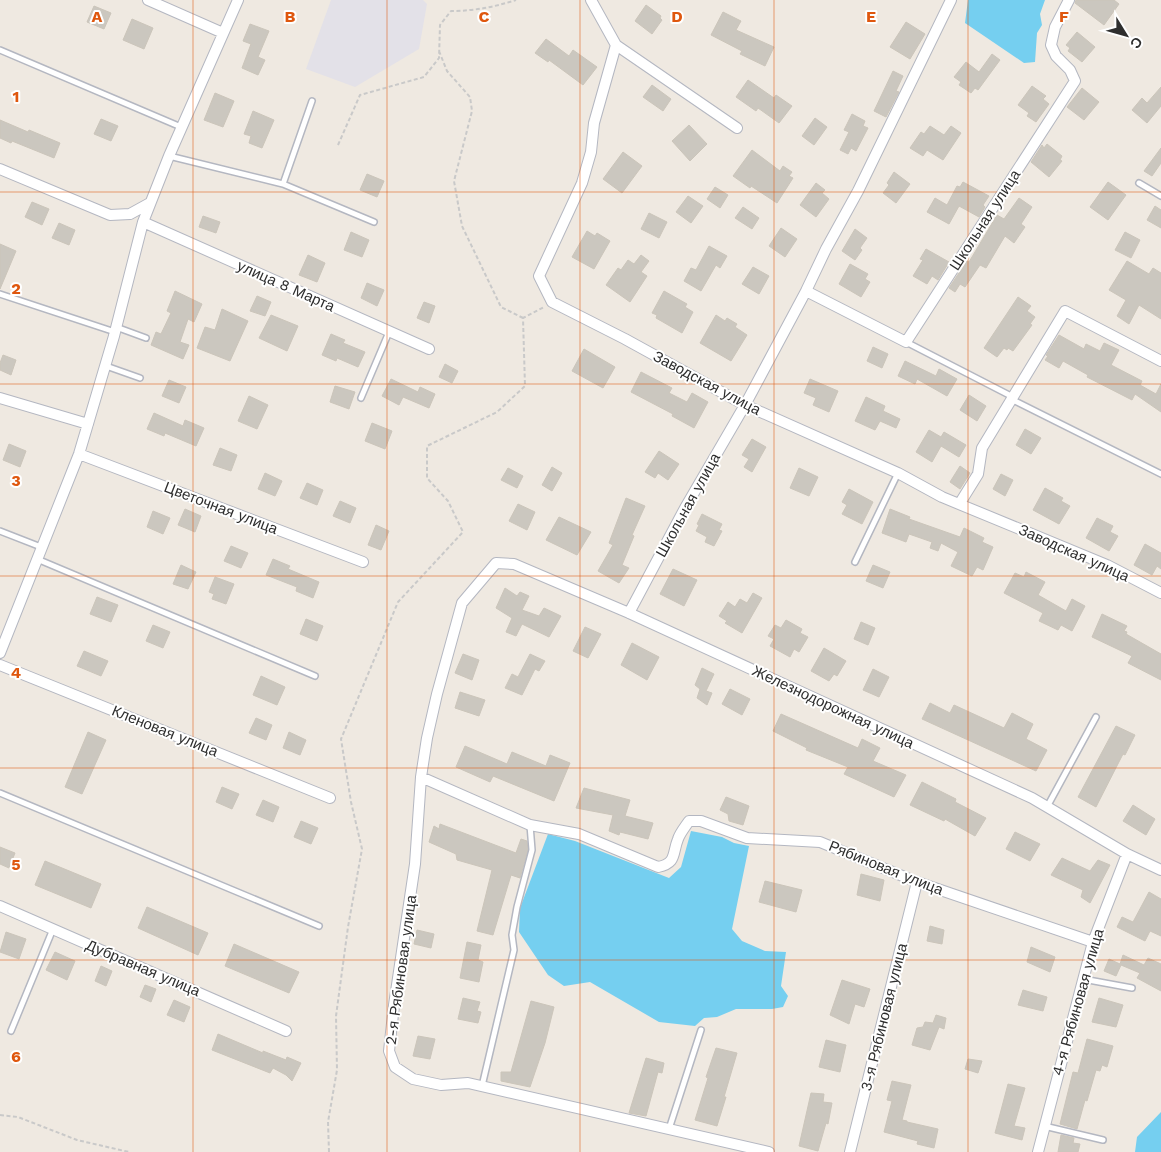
<svg xmlns="http://www.w3.org/2000/svg" width="1161" height="1152" viewBox="0 0 1161 1152" font-family="'Work Sans',sans-serif">
  <style>
    .industrial { fill: #e3e1e8 }
    .water { fill: #75cff0 }
    .building { fill: #cbc7bf; stroke: #cbc5ba }
    .lines { fill: none; stroke-linecap: round; stroke-linejoin: round }
    .lane-casing { stroke: #b4b7c1; stroke-width: 8 }
    .street-casing { stroke: #b4b7c1; stroke-width: 12 }
    .path { stroke: #c9c9c9; stroke-width: 2; stroke-dasharray: 4 2.5; stroke-linecap: butt }
    .lane { stroke: #fff; stroke-width: 5 }
    .street { stroke: #fff; stroke-width: 10 }
    .grid { fill: none; stroke: #df570e; stroke-width: 1; stroke-opacity: 0.55 }
    .labels { text-anchor: middle; stroke-width: 4; stroke-linejoin: round; paint-order: stroke }
    .street-label { font-size: 15px; fill: #2e2e2e; stroke: #fff }
    .grid-label { font-size: 16px; text-anchor: middle; font-weight: bold; fill: #df570e; stroke: #fff; stroke-width: 4; stroke-linejoin: round; paint-order: stroke }
  </style>
  <rect width="100%" height="100%" fill="#efe9e1"/>
  <path class="industrial" d="M331,0H423L427,4L419,49L355,87L306,69Z"/>
  <path class="water" d="M968,0H1045L1040,14L1042,25L1037,33L1035,62L1024,63L965,23Z
    M691,831L722,837L734,843L749,846L732,929L742,941L765,951L786,952L781,986L788,996L783,1007L772,1009H736L717,1017L704,1018L695,1026L659,1022L590,982L564,986L548,975L519,932L520,908L548,834L575,841L669,878L681,867Z
    M1161,1112V1152H1135L1137,1137Z"/>
  <path class="building" d="M1076,0H1114L1119,4L1104,25L1075,3Z
    M646,5L661,16L660,18L662,20L652,34L635,21Z
    M94,6L111,13L104,29L87,22Z
    M723,12L741,21L736,30L774,47L765,66L740,54L742,51L711,35Z
    M132,19L153,28L144,49L123,40Z
    M906,22L925,34L910,59L890,47Z
    M250,24L269,31L258,57L265,60L258,75L242,68L251,44L243,41Z
    M1077,32L1095,47L1082,62L1068,51L1070,48L1066,45Z
    M546,39L569,56L573,50L597,67L583,85L549,60L548,62L535,53Z
    M992,54L1000,60L978,90L975,88L971,93L959,85L961,82L954,77L966,62L979,72Z
    M893,71L903,76L896,91L899,92L886,117L874,111Z
    M748,80L774,98L776,95L792,106L779,123L758,108L756,111L736,97Z
    M652,85L671,99L663,111L643,97Z
    M1032,86L1046,96L1043,99L1049,104L1036,122L1027,116L1029,113L1018,105Z
    M1161,87V106L1147,123L1132,110L1142,98L1147,103Z
    M1082,88L1099,102L1084,120L1067,107Z
    M215,93L234,101L223,127L204,120Z
    M253,111L274,120L262,148L249,143L251,136L244,134Z
    M852,114L865,121L863,126L868,128L856,151L851,148L848,154L840,150L849,132L844,130Z
    M815,118L827,127L814,145L802,136Z
    M101,119L118,126L111,141L94,134Z
    M0,120L28,132L29,130L60,143L54,158L12,141L11,143L0,138Z
    M689,125L707,144L690,161L672,141Z
    M930,126L944,135L951,126L961,133L943,160L927,150L923,156L910,148L921,132L924,134Z
    M1047,144L1062,156L1060,160L1062,161L1049,177L1031,162L1042,145L1044,148Z
    M1161,148V163L1152,176L1144,171Z
    M752,150L780,171L783,166L792,172L789,176L793,178L777,203L751,186L750,188L733,176Z
    M623,152L642,166L622,193L603,179Z
    M894,172L910,184L896,203L883,193L889,185L887,183Z
    M367,174L384,181L377,197L360,190Z
    M963,182L989,196L983,205L985,207L979,217L959,206L949,224L927,212L935,198L947,205L957,186L960,187Z
    M1108,182L1126,195L1108,220L1090,207Z
    M816,183L825,190L822,193L829,199L816,217L800,205Z
    M715,187L728,195L720,208L707,199Z
    M688,196L703,206L691,223L676,212Z
    M1019,198L1032,207L1021,224L1025,227L1014,243L1005,236L986,268L980,265L965,287L960,284L955,292L949,288L967,261L969,262L997,215L1004,219Z
    M32,202L49,209L42,225L25,217Z
    M1155,206L1161,210V228L1147,220Z
    M743,207L759,218L752,229L735,218Z
    M649,213L667,222L659,238L641,229Z
    M203,216L220,222L216,233L199,227Z
    M59,223L75,230L69,245L52,238Z
    M781,228L797,239L785,257L769,246Z
    M855,229L867,238L860,248L862,250L855,260L842,251Z
    M587,231L595,236L597,233L610,241L594,269L572,257Z
    M351,232L369,240L362,257L344,250Z
    M1125,232L1140,240L1131,258L1115,250Z
    M0,244L16,251L0,289Z
    M709,246L727,256L720,268L716,265L701,291L684,281L691,268L696,270Z
    M926,249L949,262L938,280L932,276L927,284L913,276L923,260L920,259Z
    M308,255L325,263L317,282L299,275Z
    M641,255L649,261L641,272L647,276L630,302L606,285L618,268L621,270L628,260L634,264Z
    M1127,261L1149,274L1153,268L1161,273V319L1139,305L1129,324L1117,316L1126,300L1109,290Z
    M850,264L868,274L865,279L870,282L861,297L839,284Z
    M753,267L769,276L759,294L742,284Z
    M367,283L384,290L377,306L361,298Z
    M175,291L202,304L194,322L188,319L180,342L189,345L183,359L151,345L156,332L161,334L171,313L167,311Z
    M664,291L687,304L685,307L693,312L682,333L656,318L657,315L652,313Z
    M257,296L271,302L265,316L250,311Z
    M1018,297L1031,306L1027,311L1035,317L1030,324L1032,325L1013,351L1008,348L1007,350L1004,348L997,357L984,348Z
    M424,302L435,306L429,323L417,318Z
    M222,309L248,321L230,361L197,348L205,327L215,330Z
    M271,315L298,326L287,351L259,338Z
    M716,315L725,321L727,318L737,324L735,327L747,335L731,361L700,343Z
    M331,334L345,340L343,343L365,352L358,367L337,358L336,361L322,355Z
    M1059,335L1084,349L1086,344L1100,351L1104,343L1119,350L1111,365L1142,381L1140,385L1156,394L1161,384V412L1135,394L1132,400L1087,377L1088,375L1063,361L1059,368L1045,360L1048,356L1046,355Z
    M873,347L888,354L882,368L867,361Z
    M584,349L615,367L603,388L572,371Z
    M3,355L16,360L11,375L0,370V363Z
    M905,361L936,376L939,369L957,379L947,396L917,379L915,384L898,376Z
    M445,364L458,371L452,383L439,377Z
    M641,372L672,388L669,393L687,402L692,393L708,402L694,428L672,416L673,414L631,392Z
    M391,379L418,392L420,387L435,394L429,408L403,397L399,405L382,396Z
    M810,379L838,391L829,412L813,405L816,398L804,393Z
    M169,380L186,387L179,403L162,396Z
    M335,386L355,392L349,409L330,402Z
    M969,395L986,406L977,421L960,410Z
    M249,396L268,405L257,429L238,421Z
    M866,397L885,406L883,411L900,419L896,428L880,421L875,430L855,421Z
    M154,413L183,426L185,420L204,428L196,446L165,433L164,436L147,429Z
    M372,423L392,431L385,449L365,441Z
    M1025,429L1041,438L1031,454L1016,445Z
    M929,430L941,437L944,432L966,445L959,457L941,446L932,462L916,452Z
    M752,439L766,447L752,472L744,467L749,459L742,455Z
    M9,444L26,451L20,467L3,460Z
    M220,448L237,455L231,471L213,465Z
    M659,451L679,464L668,480L658,473L655,478L645,472Z
    M960,466L970,473L960,489L950,482Z
    M552,467L562,473L552,491L542,485Z
    M508,468L523,476L517,488L501,480Z
    M799,468L818,477L809,496L790,488Z
    M265,473L282,481L275,496L258,489Z
    M1001,474L1013,480L1005,496L993,489Z
    M307,483L323,490L317,505L300,498Z
    M1045,488L1063,498L1061,501L1070,506L1059,524L1033,510Z
    M849,489L873,502L862,524L842,514L847,505L842,502Z
    M626,498L645,506L632,535L634,536L622,565L629,568L619,583L598,571L613,545L609,543Z
    M340,501L356,508L350,523L333,516Z
    M518,504L535,512L527,530L509,521Z
    M185,509L201,516L195,532L178,525Z
    M890,509L910,517L909,519L960,537L964,528L984,538L982,542L993,547L983,570L977,567L972,576L951,566L958,552L941,543L938,551L930,548L932,542L909,534L906,542L882,533Z
    M153,511L170,518L163,534L147,527Z
    M702,514L722,524L719,530L722,531L714,546L705,542L707,537L696,531L699,525L697,524Z
    M559,517L591,532L577,555L546,540Z
    M1097,518L1113,526L1110,532L1118,536L1109,551L1086,538Z
    M376,525L389,531L381,550L368,545Z
    M1145,544L1161,553V569L1157,566L1152,575L1134,565Z
    M231,546L248,553L241,568L224,561Z
    M273,559L290,566L288,569L319,582L313,598L296,591L297,587L266,575Z
    M181,565L196,572L188,589L173,584Z
    M873,565L890,572L883,588L866,581Z
    M673,569L697,580L684,606L660,594Z
    M1026,572L1045,582L1038,595L1066,611L1072,599L1085,606L1072,631L1061,625L1058,630L1039,621L1043,613L1004,593L1015,573L1024,577Z
    M215,577L234,584L226,604L212,599L214,594L209,592Z
    M505,588L517,596L520,592L529,596L522,610L539,616L544,608L561,616L549,637L522,624L516,636L506,632L512,618L496,608Z
    M753,593L762,598L742,633L725,623L727,621L719,616L728,602L735,607L740,599L747,603Z
    M97,597L118,605L111,622L90,614Z
    M1102,614L1127,626L1124,631L1127,632L1126,634L1161,654V680L1128,663L1132,656L1092,637Z
    M306,619L323,626L317,641L300,634Z
    M786,620L802,629L800,633L808,637L799,652L794,649L790,657L770,646L774,639L768,636L775,625L781,628Z
    M861,622L875,628L868,645L854,639Z
    M153,625L170,632L163,648L146,641Z
    M585,627L601,634L588,658L573,651Z
    M632,643L659,657L647,680L621,665Z
    M824,648L846,661L837,676L834,674L829,681L811,671Z
    M84,651L108,661L101,676L77,666Z
    M463,654L479,660L472,680L455,673Z
    M530,654L545,661L539,671L535,669L522,695L505,688L512,674L518,677Z
    M702,668L714,674L706,691L712,693L707,705L697,698L700,689L695,685Z
    M873,669L889,677L879,697L863,690Z
    M261,676L285,687L277,705L253,695Z
    M730,689L750,699L742,715L722,704Z
    M460,692L485,700L479,716L455,708Z
    M930,703L950,713L954,705L1004,728L1012,713L1033,724L1026,739L1047,750L1036,771L922,719Z
    M781,714L858,748L862,739L880,748L873,761L906,775L894,797L844,774L848,767L806,750L807,748L773,731Z
    M256,718L272,725L266,740L249,733Z
    M1116,726L1135,735L1125,755L1123,754L1096,807L1078,797Z
    M88,732L106,740L82,794L65,787Z
    M289,732L306,740L300,755L283,748Z
    M465,746L507,764L512,752L546,766L550,755L570,763L554,801L493,776L490,782L456,767Z
    M922,782L956,799L955,802L986,818L975,836L945,819L944,821L910,805Z
    M222,787L239,794L232,809L216,802Z
    M584,788L630,800L625,816L653,823L648,839L620,832L619,835L609,831L613,815L576,808Z
    M726,797L749,806L743,825L729,821L728,814L720,810Z
    M263,800L279,807L273,822L256,815Z
    M1133,805L1155,819L1146,835L1123,821Z
    M301,821L318,828L311,844L294,837Z
    M440,824L516,853L521,839L527,841L528,850L520,878L511,875L493,935L477,931L492,870L457,860L456,854L429,842L434,826L439,829Z
    M1015,832L1040,844L1030,861L1006,849Z
    M0,847L15,853L9,868L0,864Z
    M1062,858L1090,871L1098,860L1110,865L1090,903L1081,897L1083,890L1051,875Z
    M45,861L101,884L91,908L35,885Z
    M861,874L884,880L880,901L857,895Z
    M765,881L802,890L796,912L759,902Z
    M1149,892L1161,899V936L1150,931L1145,941L1117,927L1122,917L1133,922Z
    M147,907L208,933L198,955L138,928Z
    M930,926L944,930L942,944L927,941Z
    M417,930L434,934L431,948L414,944Z
    M6,932L26,939L19,959L0,952Z
    M467,942L481,945L478,960L483,962L479,982L460,978Z
    M234,944L299,972L289,993L225,966Z
    M1031,947L1055,957L1050,972L1027,962Z
    M55,952L75,961L67,980L46,970Z
    M1123,955L1144,965L1148,958L1161,964V991L1137,978L1140,973L1121,965L1116,976L1104,971L1109,959L1120,964Z
    M101,966L112,971L106,986L95,981Z
    M842,980L870,989L864,1007L855,1004L849,1024L830,1015Z
    M145,985L156,989L151,1002L140,997Z
    M1023,990L1047,997L1043,1011L1018,1005Z
    M463,998L480,1002L477,1011L481,1012L478,1023L458,1019Z
    M1099,998L1123,1005L1116,1027L1092,1022Z
    M174,1000L190,1007L184,1022L167,1015Z
    M531,1001L554,1007L545,1043L530,1087L501,1081V1072H511Z
    M936,1015L946,1018L944,1029L939,1027L930,1050L912,1045L917,1028L923,1027L925,1022L933,1023Z
    M218,1034L263,1053V1051L286,1060L287,1057L301,1063L292,1081L286,1075L273,1068L270,1073L212,1050Z
    M418,1036L435,1039L430,1059L413,1056Z
    M1087,1039L1113,1046L1107,1067L1102,1065L1100,1071L1096,1070L1087,1101L1085,1100L1077,1129L1060,1124L1073,1072L1078,1073Z
    M826,1040L846,1045L840,1072L819,1067Z
    M716,1048L737,1053L724,1097H726L717,1126L695,1120L708,1078L706,1077Z
    M646,1058L664,1063L662,1073L658,1072L646,1116L629,1113Z
    M968,1059L982,1061L978,1073L965,1069Z
    M892,1081L911,1085L902,1120L907,1121V1122L938,1129L934,1148L917,1144L918,1141L884,1132L892,1101L887,1100Z
    M1008,1084L1025,1088L1014,1126L1025,1128L1022,1140L995,1133Z
    M811,1093L824,1094L823,1102L832,1103L828,1124L826,1123L818,1151L799,1146Z
    M1061,1135L1074,1138L1073,1143L1080,1144L1078,1152H1058Z"/>
  <g class="lines">
    <defs>
      <path id="lane" d="M0,50L181,127
        M169,156L283,184L374,222
        M1139,183L1161,196
        M283,184L312,101
        M0,294L115,332
        M116,327L146,338
        M906,342L1013,397
        M106,366L140,378
        M361,398L389,332
        M1011,399L1161,474
        M0,531L41,547
        M37,559L315,676
        M855,562L898,473
        M0,793L319,926
        M1047,807L1096,717
        M1083,979L1132,988
        M11,1031L53,929
        M482,1086L514,950L512,935L517,907L532,850L530,825
        M1044,1126L1103,1140
        M669,1129L701,1030"/>
      <path id="street" d="M148,0L223,33
        M591,0L616,45L594,123L591,152L582,183L539,276L552,302L625,339L745,405L898,473L942,497L1107,565L1161,593
        M616,45L737,128
        M0,169L110,215L130,214L150,203
        M143,222L429,349
        M806,291L906,342L1075,81L1070,70L1056,56L1051,45L1055,27L1069,0
        M0,398L88,424
        M79,454L363,562
        M960,503L978,474L982,448L1065,311L1161,361
        M629,613L685,508L745,405L806,291L826,249L858,191L951,0
        M0,653L79,454L114,336L143,222L169,156L238,0
        M0,665L330,798
        M421,777L530,825L579,834L658,867C677,863 672,854 678,839C680,833 685,827 689,821H701L747,838L820,842L917,882L1093,942
        M0,906L286,1031
        M769,1152L468,1083L441,1085L413,1079L395,1067L389,1051L394,1005L415,864L421,777L427,738L437,694L462,603L496,563L514,564L629,613L1032,798L1127,854L1161,870
        M850,1152L917,882
        M1038,1152L1093,942L1127,854"/>
    </defs>
    <use href="#lane" class="lane-casing"/>
    <use href="#street" class="street-casing"/>
    <path class="path" d="M439,51L447,71L470,97L472,111L454,181L462,226L501,307L523,318
      M338,145L360,95L424,77L439,58L440,25L451,11C474,11 494,7 516,0
      M0,1115L18,1117L77,1140L129,1152
      M329,1152L328,1122L337,1070L336,1016L348,927L362,849L351,802L341,739L398,602L463,532L448,501L427,478V446L497,412L525,386L523,318L544,307"/>
    <use href="#lane" class="lane"/>
    <use href="#street" class="street"/>
  </g>
  <path class="grid" d="M193,0V1152M387,0V1152M580,0V1152M774,0V1152M968,0V1152M0,192H1161M0,384H1161M0,576H1161M0,768H1161M0,960H1161"/>
  <g class="labels">
    <g class="street-label">
      <text transform="translate(985 220) rotate(-57)" y="5">Школьная улица</text>
      <text transform="translate(286 286) rotate(24)" y="5">улица 8 Марта</text>
      <text transform="translate(707 383) rotate(28)" y="5">Заводская улица</text>
      <text transform="translate(688 505) rotate(-61)" y="5">Школьная улица</text>
      <text transform="translate(221 508) rotate(21)" y="5">Цветочная улица</text>
      <text transform="translate(1074 553) rotate(24)" y="5">Заводская улица</text>
      <text transform="translate(833 707) rotate(25)" y="5">Железнодорожная улица</text>
      <text transform="translate(165 731) rotate(22)" y="5">Кленовая улица</text>
      <text transform="translate(886 868) rotate(22)" y="5">Рябиновая улица</text>
      <text transform="translate(143 968) rotate(23)" y="5">Дубравная улица</text>
      <text transform="translate(401 970) rotate(-82)" y="5">2-я Рябиновая улица</text>
      <text transform="translate(1078 1002) rotate(-74)" y="5">4-я Рябиновая улица</text>
      <text transform="translate(884 1017) rotate(-76)" y="5">3-я Рябиновая улица</text>
    </g>
  </g>
  <g class="grid-label">
    <text x="97" y="22">A</text>
    <text x="290" y="22">B</text>
    <text x="484" y="22">C</text>
    <text x="677" y="22">D</text>
    <text x="871" y="22">E</text>
    <text x="1064" y="22">F</text>
    <text x="16" y="102">1</text>
    <text x="16" y="294">2</text>
    <text x="16" y="486">3</text>
    <text x="16" y="678">4</text>
    <text x="16" y="870">5</text>
    <text x="16" y="1062">6</text>
  </g>
  <g transform="translate(1126 35) rotate(127)" stroke="#ffffff" stroke-width="4" paint-order="stroke">
  <path d="M0-4L9 19L0 12L-9 19Z" fill="#2e2e2e"/>
  <text y="-8" font-size="14" font-weight="bold" text-anchor="middle" fill="#2e2e2e">С</text>
  </g>
</svg>
